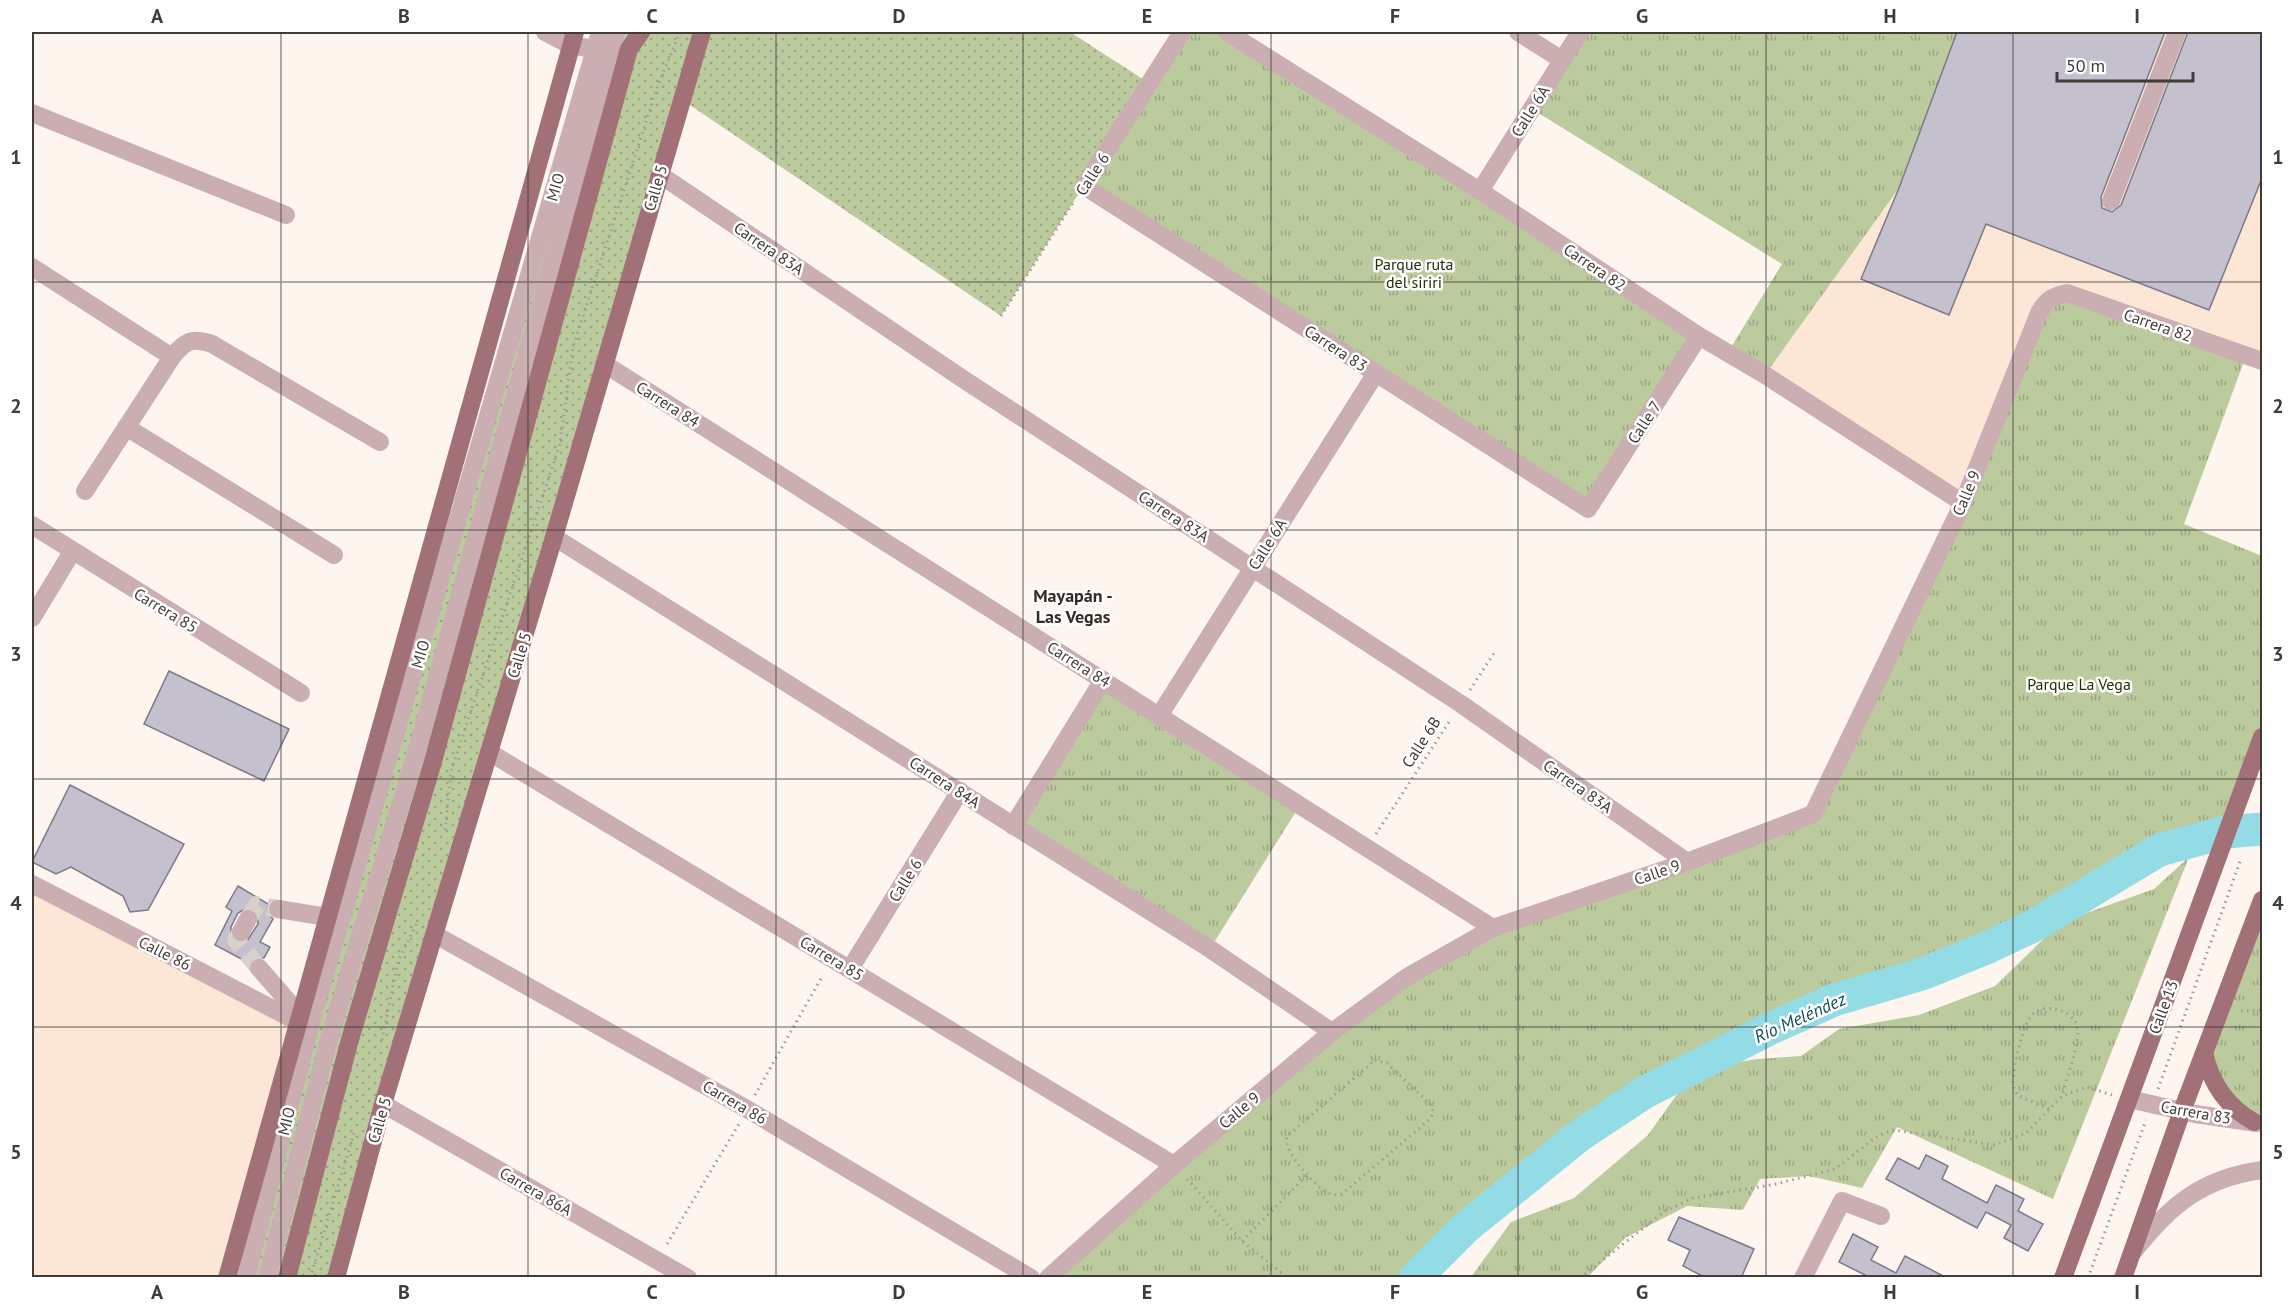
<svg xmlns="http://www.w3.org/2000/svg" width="2294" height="1309" viewBox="0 0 2294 1309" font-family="'PT Sans',sans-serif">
	<defs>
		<pattern id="grass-dots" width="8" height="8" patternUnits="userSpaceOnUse" patternTransform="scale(1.5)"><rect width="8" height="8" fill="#bccb9e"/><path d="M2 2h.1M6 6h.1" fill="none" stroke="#9aa682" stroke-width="1.8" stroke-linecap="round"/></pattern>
		<pattern id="park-tufts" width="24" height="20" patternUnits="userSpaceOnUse" patternTransform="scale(1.5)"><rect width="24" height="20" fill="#bccb9e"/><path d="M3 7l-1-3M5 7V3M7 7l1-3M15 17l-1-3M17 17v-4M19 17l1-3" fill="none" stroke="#9aa682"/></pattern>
	</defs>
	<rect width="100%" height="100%" fill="#fef5ef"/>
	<!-- built -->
	<g fill="#fce7d7">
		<polygon points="1957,32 2262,32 2262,361 2067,293 1963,503 1765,375 1899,188"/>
		<polygon points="32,884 298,1022 227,1277 32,1277"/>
	</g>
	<!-- grass -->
	<polygon fill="url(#grass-dots)" points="600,32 1070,32 1149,83 1001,316 681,99 336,1277 246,1278"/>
	<!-- park -->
	<g fill="url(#park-tufts)">
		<polygon points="1182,32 1227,32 1699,336 1588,509 1084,186"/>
		<polygon points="1580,32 1957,32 1899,188 1765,375 1727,354 1782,264 1532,109"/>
		<polygon points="2054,296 2246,356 2184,524 2262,556 2262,737 2226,832 2159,850 2031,927 1984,949 1922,974 1834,1000 1770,1028 1645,1092 1580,1135 1466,1227 1415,1277 1048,1278 1332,1032 1493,928 1813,814"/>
		<polygon points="1103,680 1300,805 1210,949 1013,826"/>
		<polygon points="2189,857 2053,1199 1897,1127 1862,1188 1809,1176 1760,1179 1743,1210 1687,1206 1625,1238 1588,1277 1471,1277 1511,1222 1574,1198 1648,1135 1695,1069 1757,1059 1801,1056 1839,1029 1919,1015 1995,986 2061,922 2154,889"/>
		<polygon points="2262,900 2262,1124 2254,1122 2205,1061"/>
	</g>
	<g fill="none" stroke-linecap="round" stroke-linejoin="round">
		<!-- river -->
		<polyline stroke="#93dce6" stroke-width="33" points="1415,1278 1466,1227 1580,1135 1645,1092 1771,1028 1834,1000 1922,974 1984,949 2031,927 2159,850 2226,832 2262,829"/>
	</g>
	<!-- building -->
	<g fill="#c4c0ce" stroke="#7d7987" stroke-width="1.5" fill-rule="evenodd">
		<polygon points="1957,32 2165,32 2101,197 2102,208 2112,212 2121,205 2188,32 2262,32 2262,178 2209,310 1986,224 1949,315 1861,279 1899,188"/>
		<polygon points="169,671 289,729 264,781 144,724"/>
		<polygon points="70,785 184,844 148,910 130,912 123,896 71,867 56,874 32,862"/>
		<path d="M 238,886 L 268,904 L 267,912 L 273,919 L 260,942 L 270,947 L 264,958 L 256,957 L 249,963 L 215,945 L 232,911 L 226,907 ZM 247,908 L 257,913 L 258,924 L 247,941 L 236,942 L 231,937 L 231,927 L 238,913 Z"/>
		<polygon points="1926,1155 1948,1166 1942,1179 1987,1203 1996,1185 2024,1199 2018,1211 2043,1224 2028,1251 2004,1238 2011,1225 1986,1212 1977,1228 1886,1179 1898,1158 1919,1169"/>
		<polygon points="1679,1217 1754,1249 1741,1278 1706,1278 1683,1266 1690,1250 1668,1240"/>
		<polygon points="1853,1234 1878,1247 1871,1260 1896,1273 1905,1256 1947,1278 1871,1278 1839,1262"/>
	</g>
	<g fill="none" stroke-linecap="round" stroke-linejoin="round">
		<!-- minor-tunnel -->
		<g stroke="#d8d0ca" stroke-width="18" stroke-dasharray="18 9" stroke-linecap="butt">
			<polyline points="248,919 257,905 278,909"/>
			<polyline points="241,932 236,940 259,968"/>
		</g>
		<!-- path -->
		<g stroke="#a19a95" stroke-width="3" stroke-dasharray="1.5 4.5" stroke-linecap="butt">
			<polyline points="1001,316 1075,200"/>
			<polyline points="1470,690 1496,650"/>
			<polyline points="445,830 451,771 560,444 573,347 657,88 680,32"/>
			<polyline points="1376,834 1451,719"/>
			<polyline points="2241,1011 2262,1010"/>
			<polyline points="382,1040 398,962 418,921"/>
			<path d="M 1375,1060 L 1387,1063 L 1432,1106 L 1433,1114 L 1429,1120 L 1342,1194 C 1337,1195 1333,1195 1328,1193 C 1315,1186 1282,1151 1287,1136 Z"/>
			<polyline points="2158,1089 2241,859"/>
			<polyline points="755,1095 823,975"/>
			<path d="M 2049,1109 L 2017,1095 C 2016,1091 2013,1087 2013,1082 C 2013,1069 2023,1020 2034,1013 C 2049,1002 2079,1012 2078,1033 C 2076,1054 2067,1076 2062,1096"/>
			<polyline points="1187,1179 1242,1241 1288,1278"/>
			<polyline points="1242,1241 1308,1174"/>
			<polyline points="667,1244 739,1124"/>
			<polyline points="310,1278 355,1130"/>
			<polyline points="1580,1278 1665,1211 1693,1198 1776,1184 1835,1169 1879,1135 1894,1130 1995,1145 2026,1133 2062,1096 2087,1087 2112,1095"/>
			<polyline points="2088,1278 2146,1120"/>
		</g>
		<!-- minor -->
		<g stroke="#caaeb2" stroke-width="18">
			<polyline points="545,32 570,45 606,51"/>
			<polyline points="1182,32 1084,186 1588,509 1699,336"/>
			<polyline points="1227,32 1480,191 1699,336 1765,375 1963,503"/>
			<polyline points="1518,32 1562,60"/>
			<polyline points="32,113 286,215"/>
			<polyline points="659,174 963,379 1461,704 1687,862"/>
			<polyline points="1480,191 1580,32"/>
			<polyline points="2111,201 2177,32"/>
			<polyline points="32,267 172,357"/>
			<polyline points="603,363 1493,928"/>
			<polyline points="126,427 334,555"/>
			<path d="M 85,491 L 172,357 C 185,341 192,337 212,344 L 380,442"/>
			<polyline points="32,525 301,693"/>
			<polyline points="554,537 1210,949 1332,1032"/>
			<polyline points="32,618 72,552"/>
			<polyline points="1159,716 1376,373"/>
			<polyline points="489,752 1174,1165"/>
			<polyline points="1013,826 1103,680"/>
			<polyline points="32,884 298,1022"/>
			<polyline points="278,909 327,917"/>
			<polyline points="241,932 248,919"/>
			<polyline points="434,934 747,1109 1031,1278"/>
			<polyline points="259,968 300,1015"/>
			<polyline points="850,969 960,791"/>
			<polyline points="2129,1099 2195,1114 2257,1123"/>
			<polyline points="383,1104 688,1278"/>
			<path d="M 2134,1251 C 2170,1205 2203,1178 2262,1170"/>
			<polyline points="246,1278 310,1026 600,32"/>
			<polyline points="267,1278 330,1035 415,757 616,32"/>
			<path d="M 1048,1278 L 1174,1165 L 1332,1032 L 1407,977 L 1493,928 L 1687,862 L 1813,814 L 1963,503 L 2039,313 C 2046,300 2053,296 2067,293 L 2262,361"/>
			<polyline points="1803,1278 1842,1201 1881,1216"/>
		</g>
		<!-- major -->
		<g stroke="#a27178" stroke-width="18">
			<path d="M 2204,1053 C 2211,1083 2227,1107 2254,1122"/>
			<polyline points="227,1278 575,32"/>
			<polyline points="287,1278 349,1043 432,765 629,49 641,32"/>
			<polyline points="336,1278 383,1104 554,537 702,32"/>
			<polyline points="2063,1278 2262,737"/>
			<polyline points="2123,1278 2182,1111 2262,900"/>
		</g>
	</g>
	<!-- grid -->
	<path fill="none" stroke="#403b37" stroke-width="1.5" stroke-opacity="0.55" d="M 281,32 L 281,1278M 528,32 L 528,1278M 776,32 L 776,1278M 1023,32 L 1023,1278M 1271,32 L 1271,1278M 1518,32 L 1518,1278M 1766,32 L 1766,1278M 2013,32 L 2013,1278M 32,282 L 2262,282M 32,530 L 2262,530M 32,779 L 2262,779M 32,1027 L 2262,1027"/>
	<g text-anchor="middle" stroke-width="5" stroke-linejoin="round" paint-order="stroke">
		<!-- street labels -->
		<g font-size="16" fill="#403b37" stroke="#fff">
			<text transform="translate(1530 111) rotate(-58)" y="6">Calle 6A</text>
			<text transform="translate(1092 174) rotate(-57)" y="6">Calle 6</text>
			<text transform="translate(555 187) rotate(-74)" y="6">MIO</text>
			<text transform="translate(655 188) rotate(-74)" y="6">Calle 5</text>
			<text transform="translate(769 248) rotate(34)" y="6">Carrera 83A</text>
			<text transform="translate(1595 267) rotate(34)" y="6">Carrera 82</text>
			<text transform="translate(2158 325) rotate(19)" y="6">Carrera 82</text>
			<text transform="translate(1336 348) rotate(33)" y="6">Carrera 83</text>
			<text transform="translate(668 404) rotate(32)" y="6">Carrera 84</text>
			<text transform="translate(1644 422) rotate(-57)" y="6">Calle 7</text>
			<text transform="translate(1966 493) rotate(-67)" y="6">Calle 9</text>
			<text transform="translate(1174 516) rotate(33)" y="6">Carrera 83A</text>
			<text transform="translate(1267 544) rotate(-58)" y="6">Calle 6A</text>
			<text transform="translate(166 610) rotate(31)" y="6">Carrera 85</text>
			<text transform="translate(420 654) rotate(-74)" y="6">MIO</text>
			<text transform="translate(519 655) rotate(-73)" y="6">Calle 5</text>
			<text transform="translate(1079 664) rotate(32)" y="6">Carrera 84</text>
			<text transform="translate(1421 742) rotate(-57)" y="6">Calle 6B</text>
			<text transform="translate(945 782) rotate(33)" y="6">Carrera 84A</text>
			<text transform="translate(1578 786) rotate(35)" y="6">Carrera 83A</text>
			<text transform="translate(1657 872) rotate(-19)" y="6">Calle 9</text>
			<text transform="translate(905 880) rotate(-58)" y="6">Calle 6</text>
			<text transform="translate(165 953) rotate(27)" y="6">Calle 86</text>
			<text transform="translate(832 958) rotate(31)" y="6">Carrera 85</text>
			<text transform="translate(2163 1007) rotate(-70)" y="6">Calle 13</text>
			<text transform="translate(735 1102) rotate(30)" y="6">Carrera 86</text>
			<text transform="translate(1239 1110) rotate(-40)" y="6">Calle 9</text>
			<text transform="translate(2196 1112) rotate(10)" y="6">Carrera 83</text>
			<text transform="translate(379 1120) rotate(-74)" y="6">Calle 5</text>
			<text transform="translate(286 1121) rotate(-76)" y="6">MIO</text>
			<text transform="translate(536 1191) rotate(30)" y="6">Carrera 86A</text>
		</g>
		<!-- park labels -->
		<g font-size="16" fill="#232e05" stroke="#fff">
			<text x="1414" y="270">Parque ruta<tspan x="1414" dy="18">del siriri</tspan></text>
			<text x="2079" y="690">Parque La Vega</text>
		</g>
		<!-- neighbourhood labels -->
		<g font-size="18" font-weight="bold" fill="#362c24" stroke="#fff">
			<text x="1073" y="602">Mayapán -<tspan x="1073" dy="21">Las Vegas</tspan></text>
		</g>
		<!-- water labels -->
		<g font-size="18" font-style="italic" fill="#0f5058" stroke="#fff">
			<text transform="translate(1800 1018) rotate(-24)" y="6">Río Meléndez</text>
		</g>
	</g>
	<!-- border -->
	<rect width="2294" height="1309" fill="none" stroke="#ffffff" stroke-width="66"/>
	<!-- scale -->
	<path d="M2057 72v9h136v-9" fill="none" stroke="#403b37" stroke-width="3"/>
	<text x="2066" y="72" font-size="18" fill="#403b37" stroke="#ffffff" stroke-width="4.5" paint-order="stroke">50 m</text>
	<rect x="33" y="33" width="2228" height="1243" fill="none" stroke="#403b37" stroke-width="2"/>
	<g font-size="20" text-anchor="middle" font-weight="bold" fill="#403b37">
		<text x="157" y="23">A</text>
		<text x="404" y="23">B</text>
		<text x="652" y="23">C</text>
		<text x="899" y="23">D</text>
		<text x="1147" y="23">E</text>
		<text x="1395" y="23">F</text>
		<text x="1642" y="23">G</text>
		<text x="1890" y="23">H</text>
		<text x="2137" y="23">I</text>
		<text x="16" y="164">1</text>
		<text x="2278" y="164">1</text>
		<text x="16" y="413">2</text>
		<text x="2278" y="413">2</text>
		<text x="16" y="661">3</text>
		<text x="2278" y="661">3</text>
		<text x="16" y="910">4</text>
		<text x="2278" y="910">4</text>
		<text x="16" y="1159">5</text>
		<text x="2278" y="1159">5</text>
		<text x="157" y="1299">A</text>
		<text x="404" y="1299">B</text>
		<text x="652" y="1299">C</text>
		<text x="899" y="1299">D</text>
		<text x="1147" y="1299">E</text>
		<text x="1395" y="1299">F</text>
		<text x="1642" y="1299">G</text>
		<text x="1890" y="1299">H</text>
		<text x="2137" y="1299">I</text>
	</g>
</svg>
